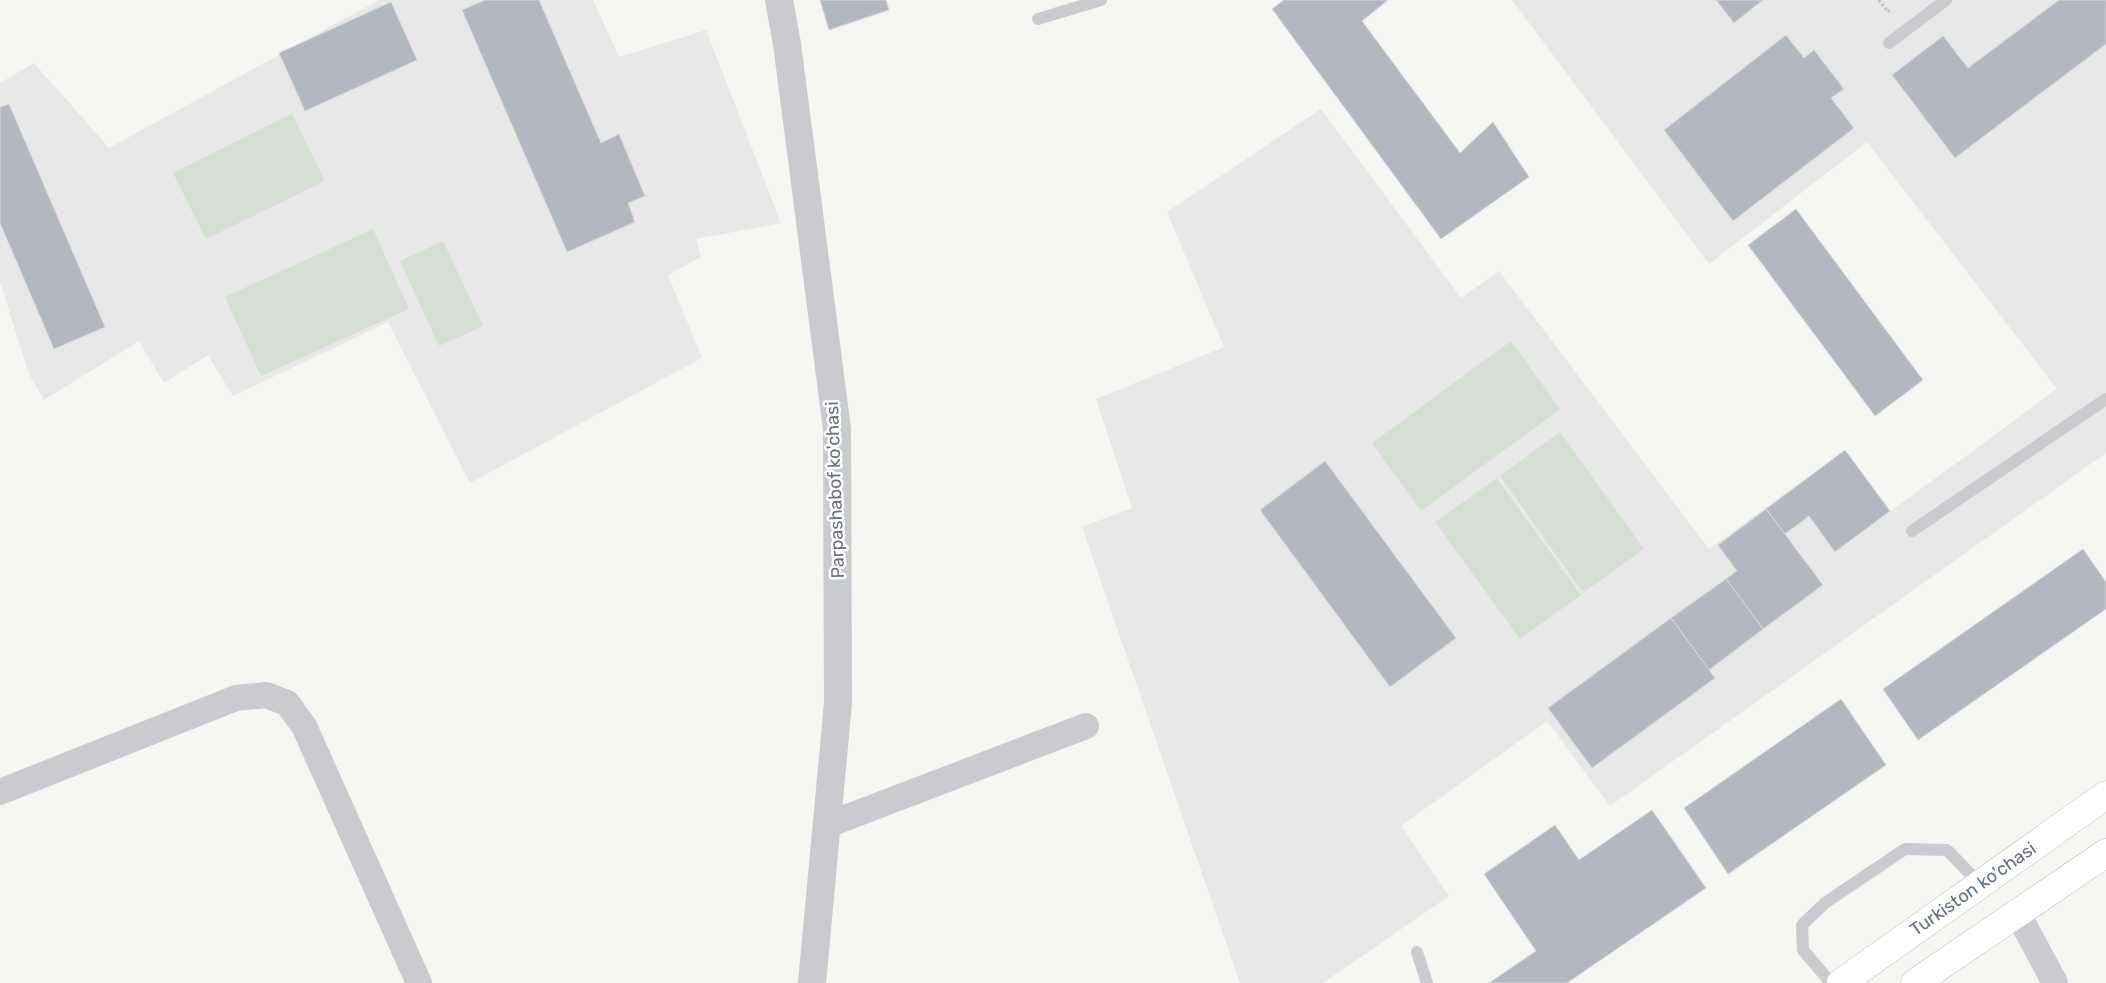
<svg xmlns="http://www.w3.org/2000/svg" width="2106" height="983" viewBox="0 0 2106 983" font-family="Rubik,sans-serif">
	<rect width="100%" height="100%" fill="#f6f7f3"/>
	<!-- built -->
	<g fill="#e7e8e7">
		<polygon points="379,0 593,0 619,57 706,30 781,223 696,239 701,257 668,275 702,358 470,483 388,322 233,396 208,355 164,383 139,341 44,400 29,374 0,282 0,83 34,63 109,148"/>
		<polygon points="1512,0 2106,0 2106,453 1610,806 1547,721 1401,826 1449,896 1323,983 1240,983 1082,527 1132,508 1096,399 1224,347 1167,212 1321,109 1461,298 1499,271 1709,549 1845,450 1891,511 2057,389 1867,142 1709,264"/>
	</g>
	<!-- green -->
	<g fill="#d6dfd4">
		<polygon points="292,114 325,181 206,239 173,173"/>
		<polygon points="373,229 409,309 261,376 225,297"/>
		<polygon points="443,241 483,326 439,346 400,261"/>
		<polygon points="1511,341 1560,409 1421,511 1372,443"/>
		<polygon points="1560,432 1644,549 1583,593 1500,476"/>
		<polygon points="1497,478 1581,595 1520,639 1435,522"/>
	</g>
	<!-- building -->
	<g fill="#b3b8c0" stroke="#d8d8d6">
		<polygon points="485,0 539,0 601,143 619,134 645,196 628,203 635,222 567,252 462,10"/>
		<polygon points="820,0 886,0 889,10 829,30"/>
		<polygon points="1284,0 1388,0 1362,21 1460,153 1493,122 1529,177 1441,239 1272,9"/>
		<polygon points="1716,0 1763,0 1734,23"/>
		<polygon points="2059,0 2106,0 2106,44 1955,158 1892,75 1943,36 1968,68"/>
		<polygon points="391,2 417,60 305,111 279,53"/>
		<polygon points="1786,35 1804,58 1814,50 1844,89 1831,98 1854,128 1733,221 1664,130"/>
		<polygon points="9,104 105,327 54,349 0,223 0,107"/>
		<polygon points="1796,209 1923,380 1875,416 1748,245"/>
		<polygon points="1845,450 1890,511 1835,552 1809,516 1785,534 1766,509"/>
		<polygon points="1325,461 1456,638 1390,687 1260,510"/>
		<polygon points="1766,509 1823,585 1763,629 1726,579 1737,571 1718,545"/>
		<polygon points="2083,549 2106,582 2106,609 1918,740 1883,689"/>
		<polygon points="1726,579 1763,629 1709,670 1671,618"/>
		<polygon points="1671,618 1715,678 1592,768 1548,708"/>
		<polygon points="1841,699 1886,765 1728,874 1684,808"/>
		<polygon points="1652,810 1706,888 1567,983 1489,983 1536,951 1484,874 1555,825 1579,860"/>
	</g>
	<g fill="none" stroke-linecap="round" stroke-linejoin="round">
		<defs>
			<g id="primary">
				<polyline points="1841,983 2106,795"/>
				<polyline points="1915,983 2106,853"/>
			</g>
		</defs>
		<!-- primary casing -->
		<use href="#primary" stroke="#b9bcc1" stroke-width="29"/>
		<!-- path -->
		<polyline stroke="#bfc1c4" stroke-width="3" stroke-dasharray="2.5 2.5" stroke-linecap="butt" points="1879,0 1888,12 1891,9"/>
		<!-- service -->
		<g stroke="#c9cbcf" stroke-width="12">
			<polyline points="1038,19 1101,0"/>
			<polyline points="1889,43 1946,0"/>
			<polyline points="1912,531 2106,399"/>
			<polyline points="1417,952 1427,983"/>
			<polyline points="1831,983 1803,950 1802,925 1825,903 1905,849 1947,850 1980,884"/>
		</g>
		<!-- minor -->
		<g stroke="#c9cbcf" stroke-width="26">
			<polyline points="0,792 236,698 266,695 287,703 304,726 419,983"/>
			<polyline points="827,825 1086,726"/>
			<polyline points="2017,912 2055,983"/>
		</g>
		<!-- tertiary -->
		<polyline stroke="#c9cbcf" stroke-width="28" points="779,0 787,44 837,429 838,703 812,983"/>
		<!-- primary -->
		<use href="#primary" stroke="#fff" stroke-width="28"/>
	</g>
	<g text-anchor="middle" stroke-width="5" stroke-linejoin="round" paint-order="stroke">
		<!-- street labels -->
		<g font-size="18" fill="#637087" stroke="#fff">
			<text transform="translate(835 490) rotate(-92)" y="6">Parpashabof ko'chasi</text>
			<text transform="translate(1973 889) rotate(-35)" y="6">Turkiston ko'chasi</text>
		</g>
	</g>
</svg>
